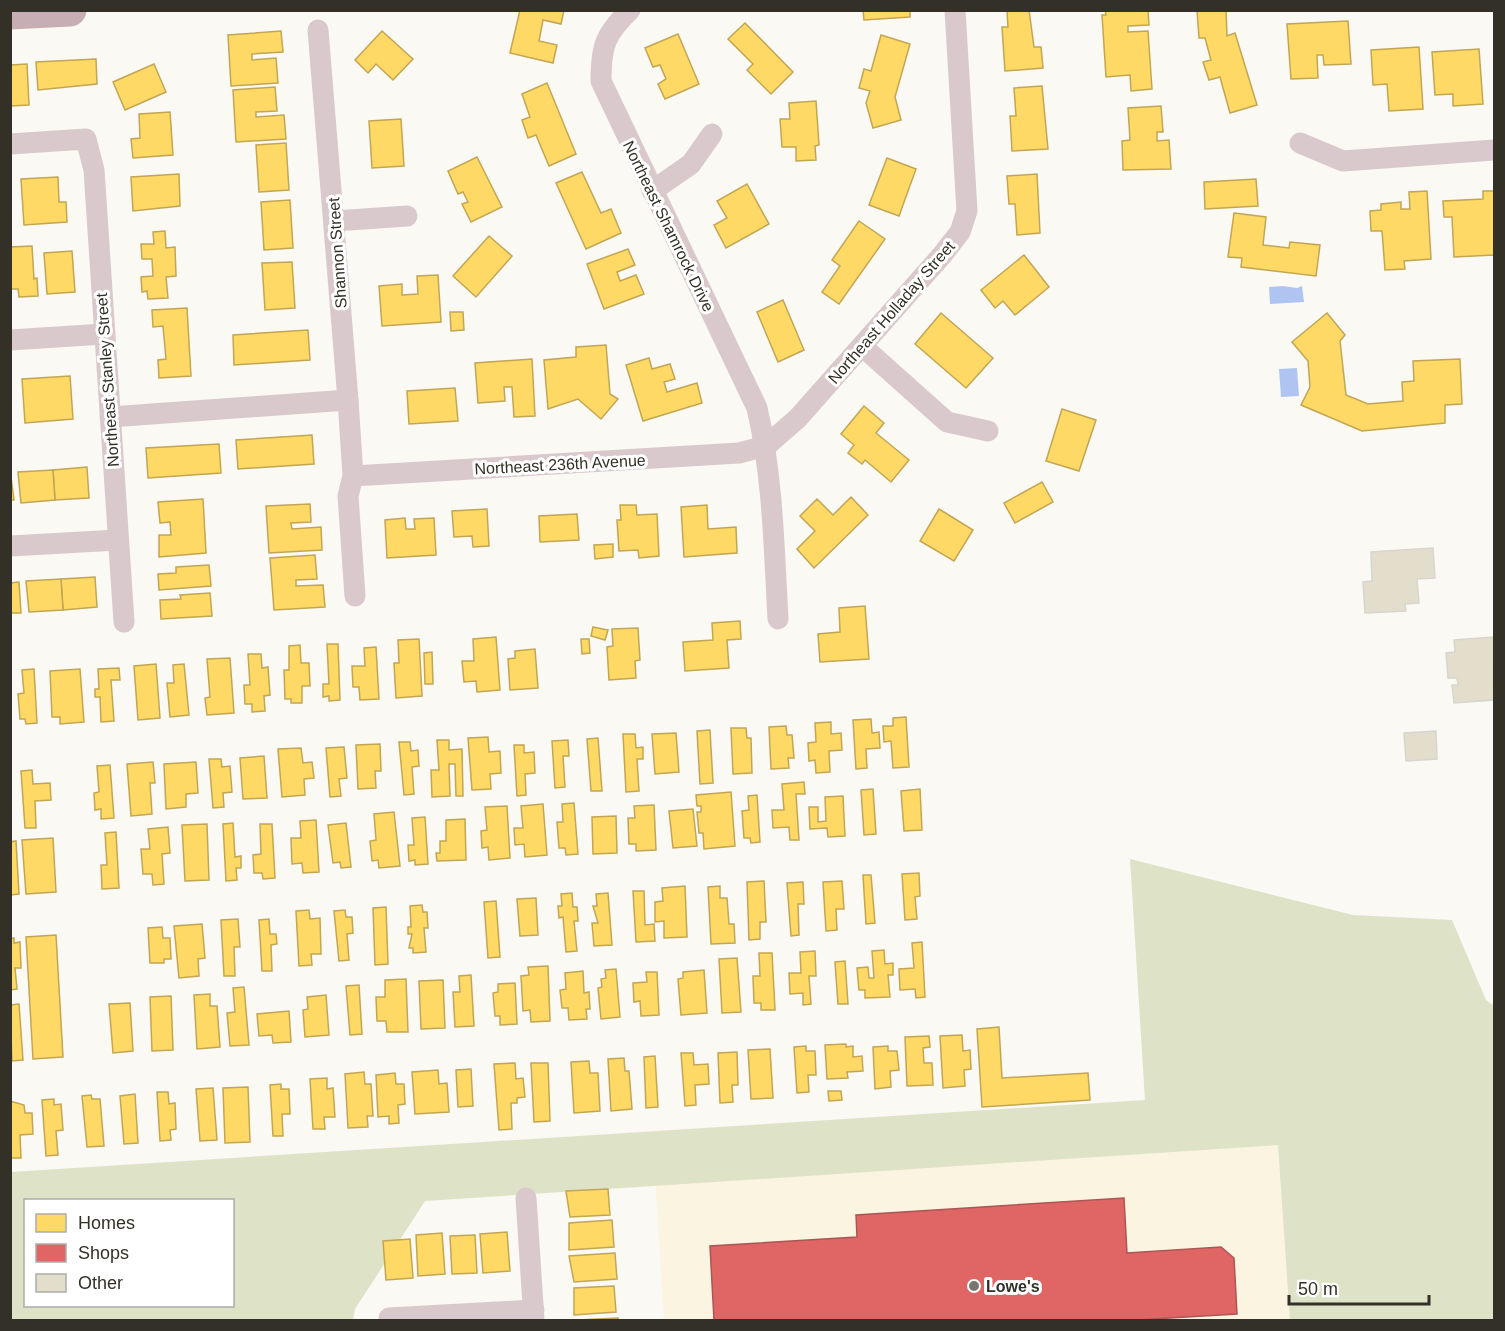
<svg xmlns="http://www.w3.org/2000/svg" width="1505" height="1331" viewBox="0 0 1505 1331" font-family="Helvetica,sans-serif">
	<rect width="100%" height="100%" fill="#faf9f4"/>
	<!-- built -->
	<polygon fill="#fbf4e1" points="1494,1081 1494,1320 664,1320 652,1131"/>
	<!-- green -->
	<path fill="#dee2c6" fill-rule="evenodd" d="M 1130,859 L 1353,915 L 1452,920 L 1486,1000 L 1494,1006 L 1494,1320 L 1290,1320 L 1278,1145 L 425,1201 L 355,1309 L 353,1320 L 11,1320 L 11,1172 L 1145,1100 ZM 26,1200 L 232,1200 L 232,1306 L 26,1306 Z"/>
	<!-- water -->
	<g fill="#afc4f0">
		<polygon points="1283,286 1297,288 1302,286 1304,302 1270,304 1269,287"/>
		<polygon points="1297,368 1299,396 1281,397 1279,369"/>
	</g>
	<!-- homes -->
	<g fill="#ffd966" stroke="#c2a653" stroke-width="1.5">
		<polygon points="520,10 564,10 561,24 543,20 539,41 557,45 553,63 510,53"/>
		<polygon points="863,10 910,10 910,17 864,20"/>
		<polygon points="1029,10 1034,47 1041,47 1043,68 1005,71 1002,27 1008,27 1007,11"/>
		<polygon points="1105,10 1148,10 1149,25 1128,26 1128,32 1148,31 1152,89 1131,91 1130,75 1106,77 1102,15 1106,15"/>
		<polygon points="1197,10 1226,10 1227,36 1235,33 1257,105 1230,113 1220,77 1209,80 1203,62 1211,60 1205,38 1199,38"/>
		<polygon points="1348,21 1351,64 1324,65 1323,55 1317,55 1318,78 1291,79 1287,24"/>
		<polygon points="745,23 793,72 771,94 747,70 753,64 728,39"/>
		<polygon points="281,31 283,52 252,54 252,60 276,58 278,83 231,86 228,35"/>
		<polygon points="382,31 413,59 393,80 376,64 368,73 355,60"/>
		<polygon points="678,34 699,84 665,99 658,84 666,79 660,65 653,67 645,48"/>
		<polygon points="881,35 910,44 895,97 901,120 873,128 866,103 870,91 859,88 864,69 871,71"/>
		<polygon points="1419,47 1423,109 1389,111 1387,84 1373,85 1371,50"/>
		<polygon points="1479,49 1483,104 1453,106 1453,94 1435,95 1432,52"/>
		<polygon points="96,59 97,84 38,90 36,62"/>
		<polygon points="27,64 29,105 10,106 10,65"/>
		<polygon points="154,64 166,92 125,110 113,82"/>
		<polygon points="547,83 576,154 549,166 536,135 528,138 522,120 530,117 522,94"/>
		<polygon points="1042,86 1048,149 1012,151 1010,116 1016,116 1014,88"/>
		<polygon points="275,87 277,111 256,112 256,117 284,115 286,139 236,142 233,90"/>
		<polygon points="816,101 819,145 815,146 816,160 796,161 796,147 782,147 780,119 790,119 789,103"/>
		<polygon points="1161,106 1163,132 1157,132 1157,141 1169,140 1171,169 1123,170 1122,141 1130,140 1128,108"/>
		<polygon points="170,112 173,155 133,158 131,139 140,138 139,114"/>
		<polygon points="401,119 404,166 372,168 369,121"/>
		<polygon points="286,143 289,190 259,192 256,145"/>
		<polygon points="477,157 502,207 471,222 462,204 468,202 463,192 458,194 448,171"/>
		<polygon points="887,158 916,169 899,216 869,205"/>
		<polygon points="582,172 601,213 611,209 621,233 586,249 556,183"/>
		<polygon points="179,174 180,206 133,211 131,177"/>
		<polygon points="1037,174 1040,233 1017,235 1015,204 1009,204 1007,176"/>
		<polygon points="58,177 59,202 66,202 67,222 24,225 21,179"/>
		<polygon points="1256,179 1258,206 1205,209 1204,182"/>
		<polygon points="747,184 769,224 726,248 714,225 727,218 717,201"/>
		<polygon points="1427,191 1431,259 1404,261 1405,269 1385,270 1382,231 1371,231 1370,211 1381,210 1381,204 1401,202 1401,209 1410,209 1409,192"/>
		<polygon points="1483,191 1494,191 1494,255 1454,257 1452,217 1444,217 1443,201 1483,199"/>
		<polygon points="290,200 293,248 264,250 261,202"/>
		<polygon points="1234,213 1266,217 1263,245 1289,248 1290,242 1320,245 1316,276 1241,267 1242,258 1228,257"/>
		<polygon points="859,221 885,239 839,304 822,292 840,266 832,260"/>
		<polygon points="165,231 166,248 175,247 176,276 166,277 168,298 148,299 147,291 142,292 141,277 153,276 152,259 142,259 141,244 154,244 153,232"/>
		<polygon points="489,236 512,256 476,297 453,276"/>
		<polygon points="32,246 34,279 37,278 38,296 19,297 18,289 10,289 10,247"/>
		<polygon points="628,249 635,265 617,272 620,281 636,275 644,294 604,309 587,264"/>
		<polygon points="72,251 75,292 47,294 44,253"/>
		<polygon points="1024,255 1049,287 1015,315 1003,301 995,308 981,290"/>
		<polygon points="292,262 295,308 265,310 262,263"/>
		<polygon points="438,275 441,322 382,326 379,286 402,284 402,295 418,294 417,276"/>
		<polygon points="783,300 804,350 778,362 757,312"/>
		<polygon points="187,308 191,376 159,378 158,360 166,359 163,326 153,327 152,310"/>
		<polygon points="450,312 463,312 464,330 451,331"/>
		<polygon points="941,313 993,358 966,388 915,344"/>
		<polygon points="1327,313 1345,335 1340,341 1346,395 1368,404 1403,401 1402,382 1414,381 1413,361 1460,359 1462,404 1445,405 1445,423 1362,431 1301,405 1310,387 1308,361 1292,342"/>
		<polygon points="308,330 310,360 234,365 233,335"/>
		<polygon points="606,345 610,394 618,399 601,419 578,399 548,409 544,360 576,357 576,347"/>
		<polygon points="649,358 652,369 670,364 675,379 664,382 667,392 697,383 702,403 643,421 626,365"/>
		<polygon points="532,359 535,416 514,417 512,387 504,387 505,401 478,403 475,363"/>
		<polygon points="70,376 73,419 25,423 22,379"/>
		<polygon points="455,388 458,421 409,424 407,391"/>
		<polygon points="864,406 884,423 876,433 909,460 891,482 865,460 862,464 848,453 854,445 841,434"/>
		<polygon points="1062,409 1096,420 1079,471 1046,461"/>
		<polygon points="312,435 314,464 238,469 236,440"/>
		<polygon points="219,444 221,473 148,478 146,448"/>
		<polygon points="87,467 89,498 55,500 53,470"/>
		<polygon points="10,469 14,500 10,500"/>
		<polygon points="53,470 55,500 21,503 18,472"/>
		<polygon points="1042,482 1053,502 1015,523 1004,503"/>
		<polygon points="851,497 868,515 814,568 797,549 815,531 800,516 817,499 833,515"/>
		<polygon points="203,499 206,553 159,557 159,535 171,535 170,522 160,523 158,502"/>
		<polygon points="310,504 311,522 291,523 292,529 321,527 322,550 269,553 266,506"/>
		<polygon points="620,505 636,505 637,515 657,514 659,556 639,558 638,550 619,551 617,520 621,520"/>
		<polygon points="707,505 708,529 736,527 737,553 684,557 681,507"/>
		<polygon points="487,509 489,546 473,547 472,536 454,537 452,511"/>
		<polygon points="939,509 973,530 954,561 920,541"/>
		<polygon points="577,514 579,540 540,542 539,516"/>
		<polygon points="405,518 406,529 415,529 414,519 434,518 436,555 387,558 385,520"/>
		<polygon points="613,544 613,557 595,559 594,545"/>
		<polygon points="315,555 317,579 296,580 296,586 323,585 325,607 274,610 270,558"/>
		<polygon points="209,565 211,586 159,590 158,574 176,573 176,567"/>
		<polygon points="95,577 97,607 63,610 61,579"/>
		<polygon points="61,579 63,610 29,612 26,581"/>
		<polygon points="19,582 21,613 10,613 10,583"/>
		<polygon points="210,593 212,616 161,619 160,600 181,599 180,595"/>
		<polygon points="865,606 869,659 820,662 818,634 840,632 839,608"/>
		<polygon points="740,621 741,639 727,640 729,668 685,671 683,642 713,640 712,623"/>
		<polygon points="593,627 608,630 605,640 591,636"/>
		<polygon points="638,628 640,660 635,661 636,678 609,680 607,647 613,646 612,629"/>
		<polygon points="496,637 500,690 477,692 476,681 464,682 462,661 474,661 473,639"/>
		<polygon points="419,639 422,696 396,698 394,663 399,663 398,640"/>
		<polygon points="581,639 589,639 590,653 582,654"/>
		<polygon points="327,644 338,644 340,700 329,701 329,696 323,697 323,684 329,684"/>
		<polygon points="300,645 301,663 309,663 310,686 302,686 302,703 291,703 291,699 285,699 284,670 289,670 289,646"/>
		<polygon points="376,647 379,699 360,700 359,687 353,687 352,666 365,666 364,648"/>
		<polygon points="535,649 538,688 510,690 508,659 515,658 515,651"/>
		<polygon points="432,652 433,684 425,684 424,653"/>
		<polygon points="248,654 261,654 262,668 268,667 270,695 264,696 265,711 252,712 252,704 245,704 244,685 250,685"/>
		<polygon points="230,658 234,713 207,715 205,698 210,697 207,659"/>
		<polygon points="156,664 160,718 138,720 134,666"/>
		<polygon points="184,664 189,715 170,717 167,683 174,683 173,665"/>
		<polygon points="119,668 120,680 111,680 114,721 101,722 100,697 95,697 95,689 99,689 98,669"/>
		<polygon points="34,669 37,723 26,724 25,719 20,719 18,694 24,693 22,670"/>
		<polygon points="80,669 84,722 60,724 60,717 52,717 50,671"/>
		<polygon points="906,717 909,767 893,768 891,741 884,742 883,726 893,726 893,718"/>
		<polygon points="871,719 872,733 879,732 880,748 866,749 867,768 856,769 853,720"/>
		<polygon points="831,722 831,734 841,733 842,750 829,751 830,772 816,773 815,760 809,761 808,743 816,742 815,723"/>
		<polygon points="786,726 787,735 792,735 794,758 788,758 789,768 771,769 769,727"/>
		<polygon points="731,728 746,728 747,738 751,738 752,773 733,774"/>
		<polygon points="710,730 713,783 700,784 697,731"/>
		<polygon points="676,733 679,772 655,774 652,734"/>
		<polygon points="623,734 635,734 636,748 643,747 643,759 637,759 639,791 626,792"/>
		<polygon points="488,737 489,752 500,751 501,773 490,774 491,789 472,790 468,738"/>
		<polygon points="598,738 602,791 591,791 587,739"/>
		<polygon points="437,740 449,740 449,750 462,749 463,796 456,796 455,764 449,764 450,796 432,797 431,770 439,770"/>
		<polygon points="568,740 569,756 563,756 565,787 555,788 552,741"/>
		<polygon points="399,742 410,742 411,751 418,750 419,766 412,767 414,794 404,795"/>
		<polygon points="380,744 381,771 375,771 376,788 358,789 356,745"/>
		<polygon points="514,745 524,745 524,753 534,752 535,773 525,774 526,795 517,796"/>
		<polygon points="344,747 347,778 339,779 341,796 330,797 326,748"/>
		<polygon points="301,748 303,763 312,762 314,778 304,779 305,795 282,797 278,749"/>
		<polygon points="264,756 267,798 243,799 240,758"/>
		<polygon points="209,759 221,759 222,767 230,766 232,792 223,793 224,807 213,808"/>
		<polygon points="153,762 155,783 150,783 152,814 131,816 127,764"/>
		<polygon points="196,762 198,793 186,794 186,807 166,809 164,764"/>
		<polygon points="110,765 114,818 101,819 101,809 95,810 94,793 99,792 97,766"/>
		<polygon points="32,770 33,784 50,783 51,800 35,801 36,828 25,828 21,771"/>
		<polygon points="804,782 805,794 796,794 799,840 790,840 789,827 773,828 772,810 784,810 782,784"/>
		<polygon points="873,789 876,834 864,835 861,790"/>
		<polygon points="920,789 922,830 904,831 901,791"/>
		<polygon points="731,792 735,846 704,849 703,833 699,833 697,812 701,812 701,806 697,806 696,795"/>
		<polygon points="757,795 760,842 751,843 750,838 744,838 742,811 749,810 748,796"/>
		<polygon points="843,796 845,836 828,837 827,828 810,829 809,807 818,807 818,822 826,821 825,797"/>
		<polygon points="574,803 578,854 566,855 565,848 559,848 557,822 563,822 562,804"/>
		<polygon points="543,804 547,855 525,857 524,844 515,845 514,828 523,828 521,806"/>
		<polygon points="654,805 656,850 636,851 636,844 629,844 628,818 635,818 634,806"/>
		<polygon points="507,806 510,858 489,860 488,847 482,848 481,831 487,830 485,807"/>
		<polygon points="693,809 697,846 673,848 669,811"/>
		<polygon points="394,812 400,866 379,868 378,860 372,861 370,841 376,840 374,814"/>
		<polygon points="616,816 617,853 593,854 592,817"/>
		<polygon points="425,817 428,864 415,865 415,860 409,861 408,845 414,845 412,818"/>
		<polygon points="465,819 466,860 437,861 436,853 440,853 440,841 446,841 446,820"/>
		<polygon points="316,820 319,872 303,873 302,863 292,864 291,838 301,838 300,821"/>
		<polygon points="233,823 235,857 241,856 241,868 236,868 237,880 226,881 223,824"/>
		<polygon points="346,823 351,867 341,868 340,862 333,863 328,825"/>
		<polygon points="207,824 209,880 185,881 182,825"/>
		<polygon points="260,824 272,824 275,878 263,879 262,873 254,873 253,855 261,854"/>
		<polygon points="168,827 170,853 162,854 164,884 153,885 152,874 143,874 141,849 150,849 148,829"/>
		<polygon points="116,832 119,888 102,889 101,865 107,865 105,833"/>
		<polygon points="53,838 56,892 26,894 22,840"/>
		<polygon points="16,841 19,894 10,895 10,842"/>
		<polygon points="919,873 920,896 915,897 917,919 905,920 902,874"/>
		<polygon points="863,875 871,875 875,923 866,924"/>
		<polygon points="764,881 766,922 760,922 760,939 749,940 747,882"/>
		<polygon points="842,881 844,909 836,909 837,930 826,931 823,882"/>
		<polygon points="803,882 804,904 798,904 799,935 791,936 787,883"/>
		<polygon points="685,886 687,937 664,938 664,921 655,922 655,902 663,901 662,888"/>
		<polygon points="720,886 720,898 727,898 729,924 734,924 735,943 711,944 708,887"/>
		<polygon points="633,891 644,891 645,925 654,924 655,941 636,942"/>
		<polygon points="572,893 573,907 577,907 578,921 574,921 577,951 566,952 563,917 559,918 558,906 562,906 561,894"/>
		<polygon points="608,893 612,945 594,946 592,923 598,923 593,906 597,906 596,894"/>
		<polygon points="536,898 538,935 520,936 517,899"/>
		<polygon points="496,901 500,957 488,958 484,902"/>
		<polygon points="422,905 423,912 427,912 428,928 424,928 426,952 413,953 413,948 409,948 412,934 408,934 408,927 411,927 410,906"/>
		<polygon points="386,907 388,964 375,965 373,908"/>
		<polygon points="309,910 310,919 320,918 321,954 311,954 312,965 299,966 296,911"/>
		<polygon points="345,910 346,917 352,917 353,933 347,934 349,960 339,961 334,911"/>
		<polygon points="238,919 240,947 234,947 235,976 224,976 221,920"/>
		<polygon points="269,919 270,934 276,934 277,944 271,945 272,971 262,971 259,920"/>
		<polygon points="202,924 205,958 198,959 199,976 179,978 174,926"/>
		<polygon points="162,927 163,938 170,938 171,959 164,959 164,963 150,963 148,928"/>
		<polygon points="56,935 63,1057 33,1059 26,937"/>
		<polygon points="14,938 14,943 20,942 21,968 15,968 17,989 10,990 10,939"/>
		<polygon points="922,942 925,997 916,998 915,989 900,990 899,969 914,968 912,943"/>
		<polygon points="884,950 885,964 893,963 893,975 888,975 890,997 865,998 865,990 859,990 857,968 868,967 869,978 874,978 872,951"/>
		<polygon points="815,951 816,976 809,976 811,1004 803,1005 803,993 790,994 789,973 801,973 800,952"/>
		<polygon points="759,953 772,953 775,1010 761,1010 761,1003 754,1003 753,976 760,976"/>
		<polygon points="737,958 741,1012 722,1013 719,959"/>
		<polygon points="845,961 848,1004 838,1004 835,962"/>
		<polygon points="548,966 550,1021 531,1022 530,1010 523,1011 521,976 529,975 528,967"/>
		<polygon points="616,969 620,1017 601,1019 598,988 602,987 601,979 606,978 605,970"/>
		<polygon points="704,970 707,1013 681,1015 678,979 683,978 683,972"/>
		<polygon points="583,971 584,993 589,992 590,1009 586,1009 587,1019 569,1020 568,1008 562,1008 560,990 566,989 565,973"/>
		<polygon points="646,972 657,972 659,1015 641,1016 640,1001 634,1002 633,983 647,982"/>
		<polygon points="471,975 474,1026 455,1027 453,992 460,992 459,976"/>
		<polygon points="406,979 408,1032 387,1032 386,1021 377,1021 376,997 385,997 385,980"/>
		<polygon points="443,980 445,1028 421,1029 419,981"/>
		<polygon points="515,983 517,1024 500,1025 500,1016 495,1016 493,993 498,992 498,984"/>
		<polygon points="359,985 362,1034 350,1035 346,986"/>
		<polygon points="244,987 249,1045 230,1046 227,1013 235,1012 233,988"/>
		<polygon points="210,994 210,1006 217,1006 220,1047 197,1049 194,995"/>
		<polygon points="326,995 329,1035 305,1037 303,1010 308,1009 307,997"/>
		<polygon points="171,996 173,1050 152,1051 150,997"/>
		<polygon points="130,1003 133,1051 113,1053 109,1004"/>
		<polygon points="19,1004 23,1060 12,1061 10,1005"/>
		<polygon points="289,1011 291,1042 273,1043 272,1035 259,1036 257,1014"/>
		<polygon points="999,1027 1002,1078 1088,1073 1090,1100 982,1107 977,1029"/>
		<polygon points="962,1035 963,1051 970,1050 971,1069 964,1070 965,1086 943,1088 940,1036"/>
		<polygon points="929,1036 930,1047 923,1048 924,1063 932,1063 933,1085 907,1086 905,1037"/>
		<polygon points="846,1044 846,1047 853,1046 853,1057 862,1056 863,1071 847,1072 848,1078 827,1079 825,1045"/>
		<polygon points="806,1046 806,1051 815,1051 816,1075 808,1075 809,1092 797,1093 794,1047"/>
		<polygon points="888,1046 888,1051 897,1051 899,1070 890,1071 891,1087 875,1089 873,1047"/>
		<polygon points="770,1049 773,1098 751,1099 748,1050"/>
		<polygon points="737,1052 738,1085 732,1085 733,1102 720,1103 718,1053"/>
		<polygon points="681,1053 693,1053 694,1065 708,1064 709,1084 695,1085 696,1105 685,1106"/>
		<polygon points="655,1056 658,1107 646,1108 644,1057"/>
		<polygon points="624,1058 625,1071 629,1071 632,1109 611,1111 608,1059"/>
		<polygon points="589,1061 590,1073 598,1073 600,1111 574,1113 571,1062"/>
		<polygon points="515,1063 516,1079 523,1078 525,1097 517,1098 517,1103 511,1103 512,1129 499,1130 494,1064"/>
		<polygon points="531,1063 548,1063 550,1121 534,1122"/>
		<polygon points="471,1069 473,1106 458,1107 456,1070"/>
		<polygon points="438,1070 439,1084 447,1083 449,1112 415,1114 412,1072"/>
		<polygon points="364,1072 365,1084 371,1084 373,1116 367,1116 368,1127 348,1128 345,1074"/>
		<polygon points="395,1073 396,1084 404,1084 405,1104 398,1105 399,1123 389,1124 389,1116 378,1117 376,1075"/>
		<polygon points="327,1078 327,1089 333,1088 335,1117 324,1117 325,1129 313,1129 310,1079"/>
		<polygon points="281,1084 281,1089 289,1089 290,1114 282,1114 283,1136 273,1136 270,1085"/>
		<polygon points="248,1087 250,1142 225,1143 223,1088"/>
		<polygon points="213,1088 217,1140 200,1141 196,1089"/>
		<polygon points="828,1091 841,1091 842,1100 829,1101"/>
		<polygon points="157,1092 168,1092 169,1104 175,1103 176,1129 170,1130 171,1140 160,1141"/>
		<polygon points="135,1094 138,1143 124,1144 120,1096"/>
		<polygon points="91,1095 92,1099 100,1099 104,1146 87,1147 82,1096"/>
		<polygon points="54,1099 54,1105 61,1104 63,1130 56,1131 58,1155 46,1156 42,1100"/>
		<polygon points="10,1101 24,1105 25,1113 32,1113 33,1134 20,1135 21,1158 10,1158"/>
		<polygon points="608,1189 610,1215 570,1217 566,1191"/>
		<polygon points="612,1220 614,1247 569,1250 569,1223"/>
		<polygon points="507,1232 510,1271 483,1273 480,1234"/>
		<polygon points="442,1233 445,1274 418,1276 416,1235"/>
		<polygon points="475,1235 477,1273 452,1274 450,1236"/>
		<polygon points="410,1239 413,1278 386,1280 383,1241"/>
		<polygon points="615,1253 617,1279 574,1282 569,1256"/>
		<polygon points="614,1286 616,1312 574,1315 574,1288"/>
		<polygon points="618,1318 619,1320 577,1320"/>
	</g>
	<!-- shops -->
	<polygon fill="#e06666" stroke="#ac5653" stroke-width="1.5" points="1124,1198 1127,1253 1221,1247 1234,1258 1237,1314 1136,1320 714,1320 710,1246 857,1237 856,1215"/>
	<!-- building -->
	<g fill="#e3ddcc" stroke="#d7d5cf" stroke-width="1.5">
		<polygon points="1433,548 1435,578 1417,579 1419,603 1405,604 1406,611 1365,613 1363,582 1372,581 1371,552"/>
		<polygon points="1493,637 1494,700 1454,703 1452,685 1458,685 1457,678 1448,678 1446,653 1455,652 1454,640"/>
		<polygon points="1436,731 1437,759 1406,761 1404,733"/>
	</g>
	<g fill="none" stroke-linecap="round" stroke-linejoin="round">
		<!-- street -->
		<g stroke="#dac9cc" stroke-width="21">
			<path d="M 630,10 C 605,34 601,46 601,81 L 757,408 C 773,477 774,548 778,619"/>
			<polyline points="318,30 348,400 353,476 348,496 355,596"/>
			<polyline points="1300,143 1343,161 1494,150"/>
			<polyline points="10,144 86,139 94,170 124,622"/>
			<polyline points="652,191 691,164 712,134"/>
			<polyline points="335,221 407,216"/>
			<polyline points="10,340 104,334"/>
			<polyline points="863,347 947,422 988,431"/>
			<polyline points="110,417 348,400"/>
			<polyline points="353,476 739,453 766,446 798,418 943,254 960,232 967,211 955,10"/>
			<polyline points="10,546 118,540"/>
			<polyline points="526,1198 534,1320"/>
			<polyline points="389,1318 534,1310"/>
		</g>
		<!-- highway -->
		<polyline stroke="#c7aeb5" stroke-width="33" points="10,13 70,10"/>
	</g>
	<!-- markers -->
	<circle fill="#79766f" stroke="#fff" stroke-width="2" cx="974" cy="1286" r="6"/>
	<g text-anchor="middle" stroke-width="6" stroke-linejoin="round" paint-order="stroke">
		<!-- street labels -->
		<g font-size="16" fill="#333027" stroke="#fff">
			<text transform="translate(669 226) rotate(64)" y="6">Northeast Shamrock Drive</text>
			<text transform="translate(337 253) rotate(-94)" y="6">Shannon Street</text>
			<text transform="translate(891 312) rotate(-49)" y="6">Northeast Holladay Street</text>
			<text transform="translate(107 380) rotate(-94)" y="6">Northeast Stanley Street</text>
			<text transform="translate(560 464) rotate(-3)" y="6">Northeast 236th Avenue</text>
		</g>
		<!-- poi labels -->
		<g font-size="16" font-weight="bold" fill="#333027" stroke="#fff" text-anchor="start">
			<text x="986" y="1292">Lowe's</text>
		</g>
	</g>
	<!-- border -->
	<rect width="1505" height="1331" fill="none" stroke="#333027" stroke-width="24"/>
	<!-- legend -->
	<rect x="24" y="1199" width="210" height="108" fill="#ffffff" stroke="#adaca9" stroke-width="1.5"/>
	<rect x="36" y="1214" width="30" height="18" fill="#ffd966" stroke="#adaca9" stroke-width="1.5"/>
	<text x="78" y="1229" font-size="18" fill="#333027">Homes</text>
	<rect x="36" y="1244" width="30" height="18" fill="#e06666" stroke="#adaca9" stroke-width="1.5"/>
	<text x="78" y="1259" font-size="18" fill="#333027">Shops</text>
	<rect x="36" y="1274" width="30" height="18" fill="#e3ddcc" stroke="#adaca9" stroke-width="1.5"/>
	<text x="78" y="1289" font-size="18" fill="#333027">Other</text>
	<!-- scale -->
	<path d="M1289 1295v9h140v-9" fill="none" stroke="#333027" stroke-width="3"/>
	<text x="1298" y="1295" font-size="18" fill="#333027" stroke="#ffffff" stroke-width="4.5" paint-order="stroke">50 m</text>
</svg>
